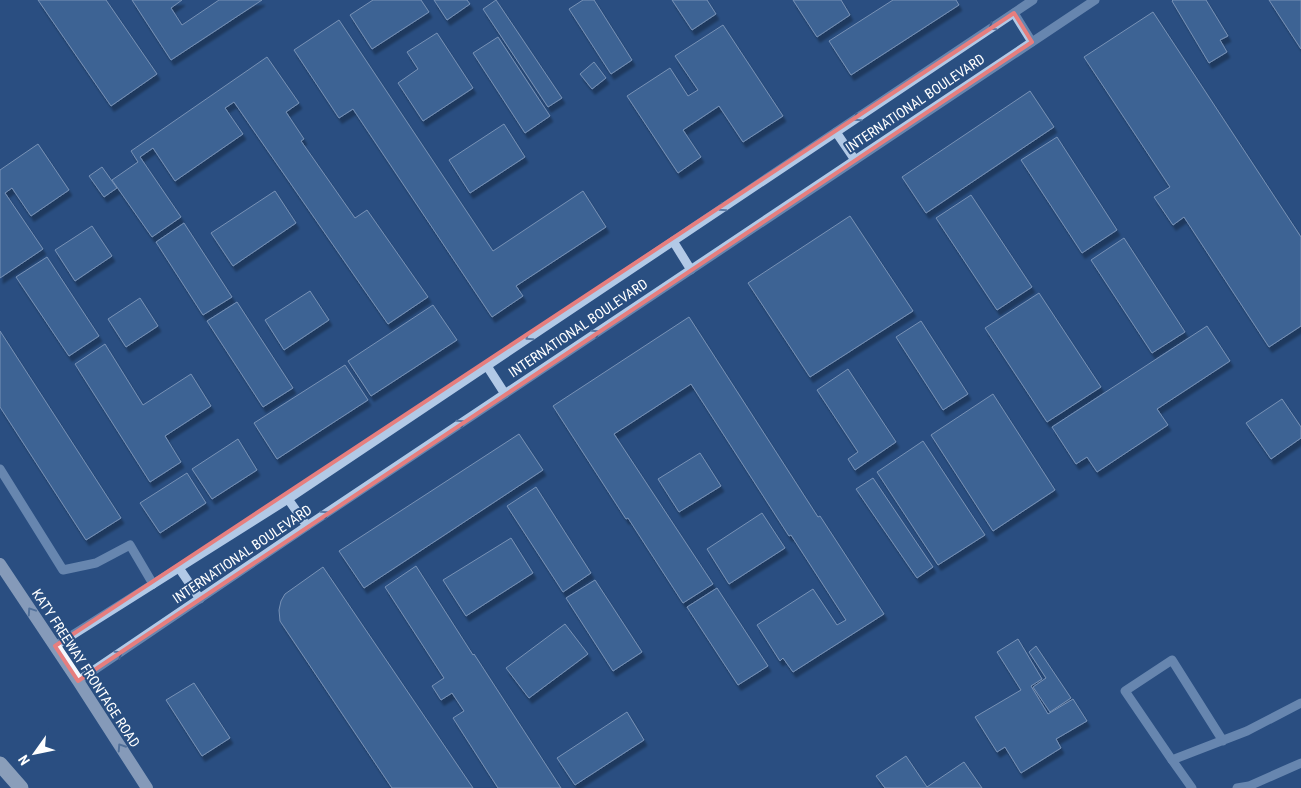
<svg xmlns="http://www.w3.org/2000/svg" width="1301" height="788" viewBox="0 0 1301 788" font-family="'Roboto Condensed',sans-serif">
	<defs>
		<filter id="shadow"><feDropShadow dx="3" dy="5.5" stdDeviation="1" flood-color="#0009"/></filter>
	</defs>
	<rect width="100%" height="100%" fill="#2a4f81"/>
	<!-- building -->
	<g fill="#567bab" stroke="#d5e3f5" filter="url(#shadow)">
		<polygon points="38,0 106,0 157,74 111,106"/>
		<polygon points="132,0 182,0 171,8 182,25 219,0 262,0 171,60"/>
		<polygon points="373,0 421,0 429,12 372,49 350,15"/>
		<polygon points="434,0 467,0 470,4 447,20"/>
		<polygon points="496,0 562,98 548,107 483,9"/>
		<polygon points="583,0 594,0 632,60 611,74 569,9"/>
		<polygon points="672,0 707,0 716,14 692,30"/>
		<polygon points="793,0 841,0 850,15 817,37"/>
		<polygon points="893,0 956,0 959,5 851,75 829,41"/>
		<polygon points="1173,0 1206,0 1228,36 1220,40 1227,52 1209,63 1172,1"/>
		<polygon points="1269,0 1301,0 1301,49"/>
		<polygon points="1153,12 1301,237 1301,326 1269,347 1184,217 1173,225 1154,197 1170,187 1084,57"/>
		<polygon points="339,20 493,251 583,191 606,227 516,286 523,296 492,317 353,109 339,118 294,50"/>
		<polygon points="723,25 783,116 743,142 719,106 683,130 701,157 678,173 627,96 670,68 688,96 698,90 675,56"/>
		<polygon points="437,33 473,88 423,121 398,83 418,69 407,52"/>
		<polygon points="498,37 550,116 525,133 473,53"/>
		<polygon points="267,57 299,103 286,112 304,139 301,141 355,218 367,210 428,297 388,324 234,102 225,108 243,134 175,181 153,148 140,157 181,217 152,237 112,180 138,162 131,151"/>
		<polygon points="594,62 606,78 592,89 580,74"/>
		<polygon points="1030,91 1054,127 926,213 902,177"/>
		<polygon points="504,124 525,157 470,193 449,160"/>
		<polygon points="1057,137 1117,230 1082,253 1021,160"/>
		<polygon points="38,144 69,190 31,216 12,188 5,193 43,249 0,278 0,170"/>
		<polygon points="102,167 117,188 104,197 89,176"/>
		<polygon points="275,191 296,223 233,266 211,233"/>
		<polygon points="971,195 1032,287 997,310 936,218"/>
		<polygon points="850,216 913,311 810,377 748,283"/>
		<polygon points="184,223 232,297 203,315 156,242"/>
		<polygon points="92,226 112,256 75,281 55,250"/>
		<polygon points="1124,238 1185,332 1152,353 1091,260"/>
		<polygon points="47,257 99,336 69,356 16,277"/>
		<polygon points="310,291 329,320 284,350 265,320"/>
		<polygon points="1039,293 1101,387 1047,422 985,328"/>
		<polygon points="140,298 158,326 126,347 108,319"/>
		<polygon points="237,302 293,388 263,407 207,321"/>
		<polygon points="433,305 457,340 371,396 348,361"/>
		<polygon points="689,317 818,517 820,516 884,614 793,672 783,658 780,661 757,625 813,589 837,625 846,620 791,535 789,536 691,384 614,434 713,584 683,603 628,518 626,519 553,406"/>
		<polygon points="921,321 968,394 943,410 896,337"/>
		<polygon points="1207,326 1230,361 1157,409 1168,425 1097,472 1087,457 1076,464 1052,427"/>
		<polygon points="0,331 121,518 86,540 0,407"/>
		<polygon points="105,344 143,405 191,374 211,406 165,436 181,462 150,482 75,364"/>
		<polygon points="345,365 368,400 277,459 254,423"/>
		<polygon points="848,369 896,442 855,470 848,459 858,452 817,390"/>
		<polygon points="993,394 1055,490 993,531 931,435"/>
		<polygon points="1282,399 1301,427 1301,438 1271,459 1246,423"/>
		<polygon points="519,434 543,470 364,588 339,551"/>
		<polygon points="238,439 257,470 212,499 192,469"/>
		<polygon points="923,441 985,535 938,565 877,472"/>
		<polygon points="700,453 721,486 679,512 658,479"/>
		<polygon points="187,473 206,503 160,533 140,503"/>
		<polygon points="873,478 933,567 917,578 856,489"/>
		<polygon points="536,487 591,573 563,592 507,506"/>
		<polygon points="762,513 785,548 729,584 707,549"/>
		<polygon points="511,538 533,573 466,616 443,580"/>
		<polygon points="416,566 473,655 474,654 561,788 498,788 453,718 464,711 452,693 441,700 432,686 444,678 385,587"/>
		<polygon points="323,567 473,788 392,788 280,621 279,610 281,601 285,594"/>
		<polygon points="595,580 642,652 613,671 566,598"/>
		<polygon points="717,588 768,666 738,685 687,607"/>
		<polygon points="565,624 588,654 529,698 506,668"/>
		<polygon points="1018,639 1042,679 1031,686 1048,714 1073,699 1087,721 1056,739 1061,748 1021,773 1005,747 997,752 975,717 1021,690 997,652"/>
		<polygon points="1036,646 1071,698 1050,712 1033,687 1046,678 1029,652"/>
		<polygon points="194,683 230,738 202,756 166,700"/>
		<polygon points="627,712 644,740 575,785 557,758"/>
		<polygon points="906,756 927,787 964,762 982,788 885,788 876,776"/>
	</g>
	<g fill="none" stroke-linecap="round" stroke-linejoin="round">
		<!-- minor -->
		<g stroke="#b2c9e6" stroke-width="9">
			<polyline points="1014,13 1032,42"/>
			<polyline points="836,132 855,160"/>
			<polyline points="673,241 691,270"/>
			<polyline points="487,366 505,394"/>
			<polyline points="0,469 63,570 96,563 130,545 153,584"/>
			<polyline points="288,499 307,526"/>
			<polyline points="179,568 200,599"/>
			<polyline points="55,646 288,499 1033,0"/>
			<polyline points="78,681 307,526 1095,0"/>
			<polyline points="1223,741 1172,660 1125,691 1172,760 1247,731 1301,703"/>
			<polyline points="1172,760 1192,788"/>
			<polyline points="1237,788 1249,786 1301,763"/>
		</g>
		<!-- major -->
		<polyline stroke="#f3f7fd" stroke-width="12" points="0,564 78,681 147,788"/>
		<!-- highway -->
		<polyline stroke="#fff" stroke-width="15" points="0,764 21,788"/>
	</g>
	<!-- one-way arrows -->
	<defs><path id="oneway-chevron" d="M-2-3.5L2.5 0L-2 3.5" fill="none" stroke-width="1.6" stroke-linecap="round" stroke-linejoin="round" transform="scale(1.25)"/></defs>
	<g stroke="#5a7aa4">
		<use href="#oneway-chevron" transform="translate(992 27) rotate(146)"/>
		<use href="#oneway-chevron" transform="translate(857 118) rotate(146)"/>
		<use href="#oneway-chevron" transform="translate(722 208) rotate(146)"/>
		<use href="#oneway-chevron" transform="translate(596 333) rotate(-34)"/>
		<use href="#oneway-chevron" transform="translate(529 337) rotate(146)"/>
		<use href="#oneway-chevron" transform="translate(461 423) rotate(-34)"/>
		<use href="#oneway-chevron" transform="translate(325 514) rotate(-34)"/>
		<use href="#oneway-chevron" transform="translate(119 654) rotate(-34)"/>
	</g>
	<g stroke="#849bb9">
		<use href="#oneway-chevron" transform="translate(31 611) rotate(-124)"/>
		<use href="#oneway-chevron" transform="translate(121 747) rotate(-123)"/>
	</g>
	<!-- marked area -->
	<path d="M0 0H1301V788H0ZM 1014,13 L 1032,42 L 78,681 L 55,646 Z" fill="#2a4f81" fill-opacity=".55" fill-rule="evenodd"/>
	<path fill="none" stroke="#e67e7e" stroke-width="4" stroke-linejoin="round" d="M 1014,13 L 1032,42 L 78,681 L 55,646 Z"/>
	<g text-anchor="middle" stroke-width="4" stroke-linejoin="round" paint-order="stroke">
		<!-- street labels -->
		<g font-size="14" fill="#fff" stroke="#2a4f81">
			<text transform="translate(915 103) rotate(-34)" y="5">INTERNATIONAL BOULEVARD</text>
			<text transform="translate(578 328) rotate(-34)" y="5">INTERNATIONAL BOULEVARD</text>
			<text transform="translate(242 554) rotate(-34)" y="5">INTERNATIONAL BOULEVARD</text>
			<text transform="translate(86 668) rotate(57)" y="5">KATY FREEWAY FRONTAGE ROAD</text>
		</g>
	</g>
	<!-- north arrow -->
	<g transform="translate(35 753) rotate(237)" stroke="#2a4f81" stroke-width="4" paint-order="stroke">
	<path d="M0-4L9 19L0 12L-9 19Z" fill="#ffffff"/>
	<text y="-8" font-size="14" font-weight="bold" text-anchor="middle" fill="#ffffff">N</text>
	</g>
</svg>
